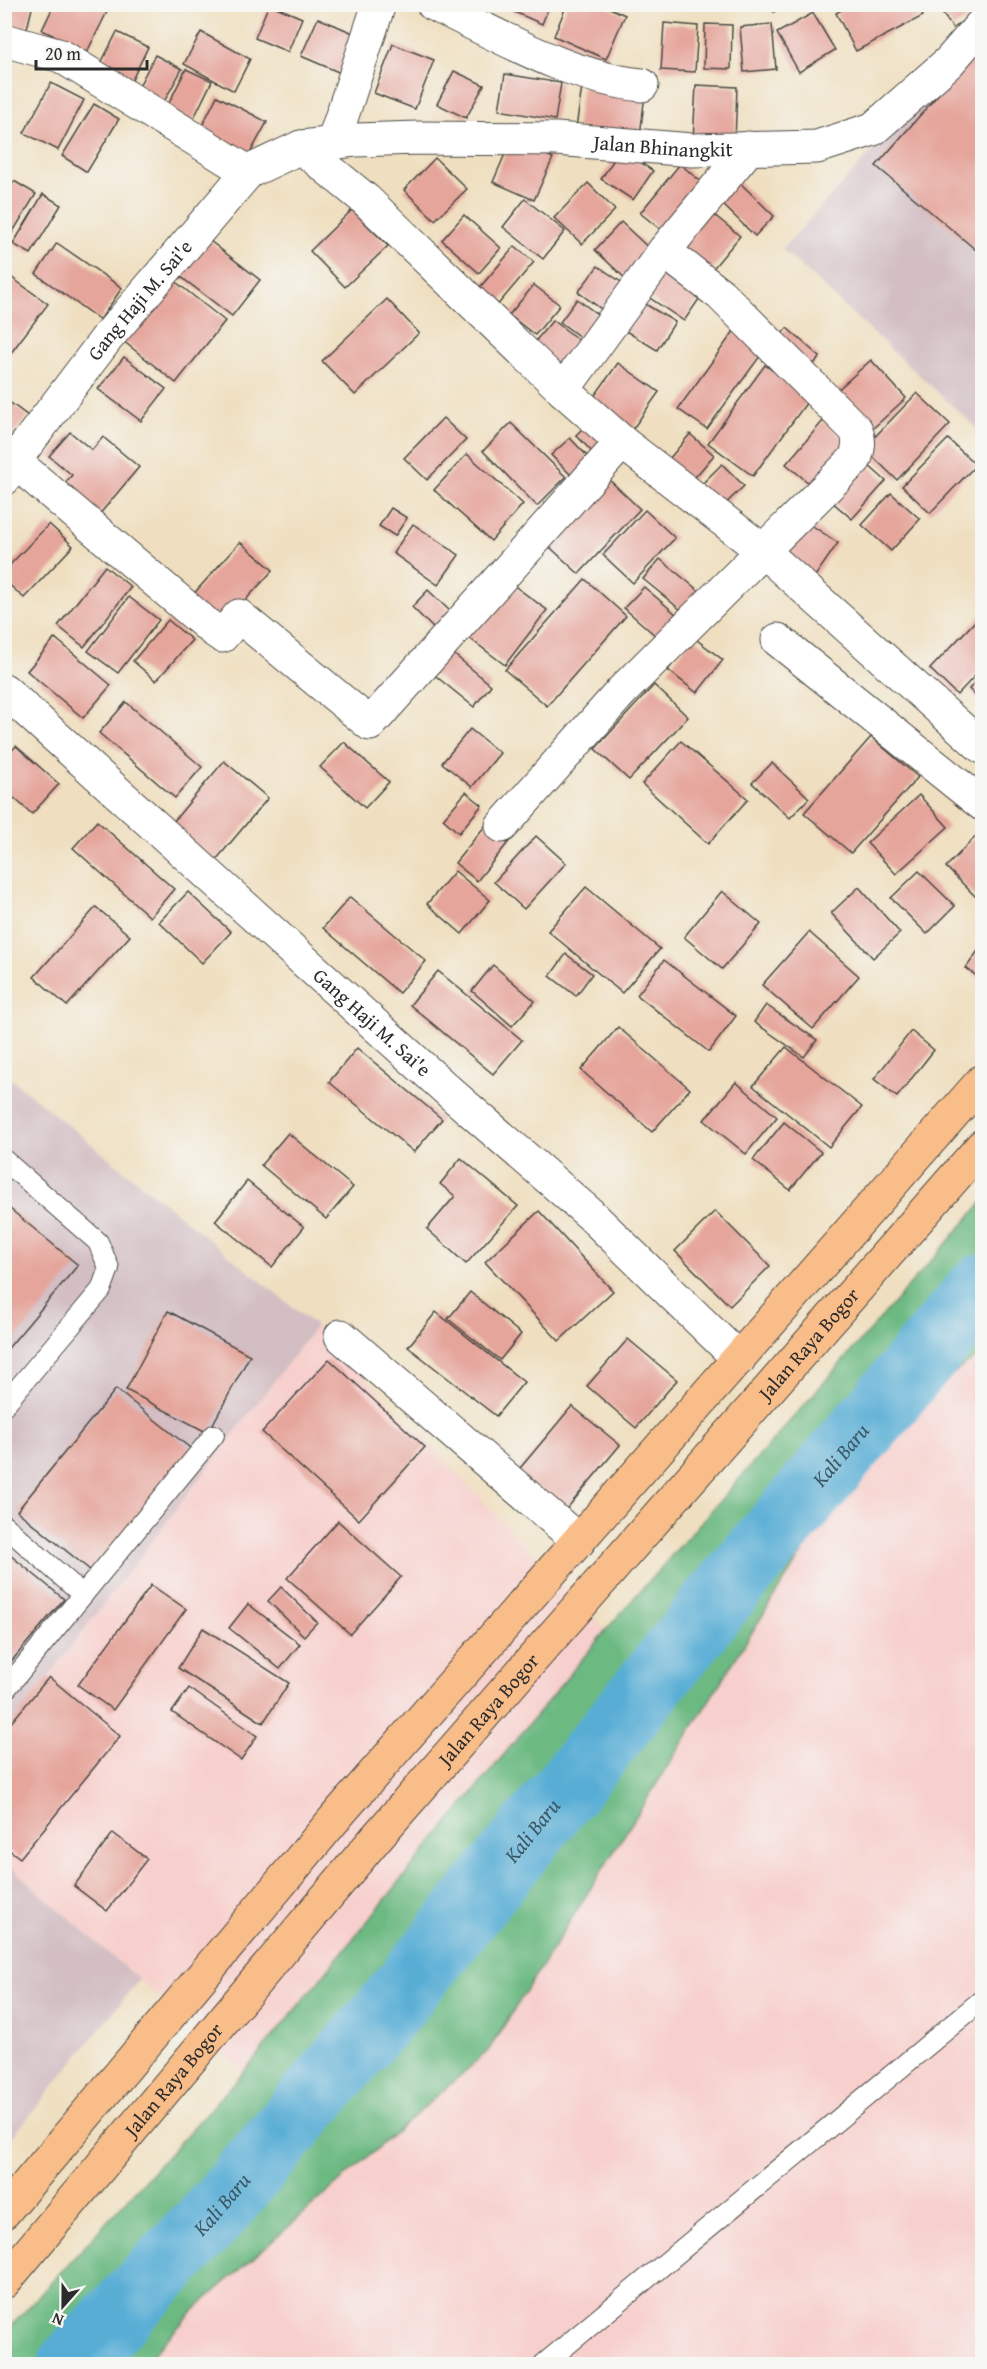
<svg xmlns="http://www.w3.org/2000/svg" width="987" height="2369" viewBox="0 0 987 2369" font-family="'Gentium Book Plus',serif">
	<rect width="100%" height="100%" fill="#f6f6f2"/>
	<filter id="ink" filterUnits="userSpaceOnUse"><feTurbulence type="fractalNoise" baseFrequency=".0167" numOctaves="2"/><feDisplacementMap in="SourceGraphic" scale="12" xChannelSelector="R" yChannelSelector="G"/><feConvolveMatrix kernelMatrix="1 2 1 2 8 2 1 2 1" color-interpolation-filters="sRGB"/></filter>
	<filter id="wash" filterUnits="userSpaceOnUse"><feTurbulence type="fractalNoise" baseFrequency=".008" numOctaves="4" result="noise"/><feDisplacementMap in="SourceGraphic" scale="24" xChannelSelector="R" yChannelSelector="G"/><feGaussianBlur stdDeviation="1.35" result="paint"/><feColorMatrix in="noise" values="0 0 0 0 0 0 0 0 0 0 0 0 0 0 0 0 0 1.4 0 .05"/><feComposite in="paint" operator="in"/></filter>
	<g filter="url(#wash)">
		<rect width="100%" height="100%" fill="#efdfc0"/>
		<!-- built -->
		<g fill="#f7d0cd">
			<polygon points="316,1326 606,1630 244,2072 5,1862 4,1733"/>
			<polygon points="982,1353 982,2364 144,2364 194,2310 488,2051 884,1423"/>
		</g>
		<!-- industrial -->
		<g fill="#d2bec3">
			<polygon points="982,32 982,433 782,249"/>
			<polygon points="5,1074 316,1326 5,1733"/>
			<polygon points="5,1862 139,1980 5,2146"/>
		</g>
		<!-- forest -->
		<polygon fill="#6cb982" stroke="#4c7256" stroke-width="1.5" points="982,1203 982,1353 884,1423 488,2051 194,2310 144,2364 5,2364 5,2333 244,2072 606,1630"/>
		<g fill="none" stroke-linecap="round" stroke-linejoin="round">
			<!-- river -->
			<path stroke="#59add5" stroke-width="68" id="s1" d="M 72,2364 L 209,2220 L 389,2009 L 715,1604 L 982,1288"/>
		</g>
		<g id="blocks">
			<!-- building -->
			<g fill="#e5a59b">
				<polygon points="4,4 33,4 24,41 4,36"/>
				<polygon points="269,4 302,18 288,52 255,38"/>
				<polygon points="496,4 550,4 542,24"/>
				<polygon points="567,4 601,4 625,15 606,59 554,36"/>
				<polygon points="765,4 781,4 774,12"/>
				<polygon points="852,4 917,4 923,16 856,51 836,13"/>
				<polygon points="935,4 982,4 982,7 953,28"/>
				<polygon points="54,5 95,5 108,10 87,52 42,30"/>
				<polygon points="813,13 835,50 799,72 777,33"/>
				<polygon points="318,18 360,36 343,74 301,56"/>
				<polygon points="664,23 698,26 695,72 661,70"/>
				<polygon points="705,24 732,25 731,69 704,68"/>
				<polygon points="772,24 776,69 744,72 740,27"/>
				<polygon points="117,32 148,47 130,84 98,69"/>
				<polygon points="201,32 250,59 234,91 184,64"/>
				<polygon points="393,44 434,60 415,109 374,93"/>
				<polygon points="982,44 982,255 876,166"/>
				<polygon points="155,55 182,69 161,107 135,94"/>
				<polygon points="186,69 212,81 190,126 164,113"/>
				<polygon points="454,71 484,85 466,118 437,104"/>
				<polygon points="505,74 561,83 555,120 499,110"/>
				<polygon points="51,83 84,100 58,150 24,133"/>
				<polygon points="696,85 737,87 735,143 693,141"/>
				<polygon points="582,87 645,94 640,136 576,128"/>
				<polygon points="217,96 267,122 248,157 199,132"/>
				<polygon points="94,104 119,119 87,172 62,156"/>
				<polygon points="511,140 553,158 534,200 493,182"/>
				<polygon points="621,149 653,171 633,200 601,179"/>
				<polygon points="435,158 467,189 435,220 404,190"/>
				<polygon points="680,164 711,190 671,238 640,213"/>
				<polygon points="735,178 774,216 755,236 716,198"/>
				<polygon points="14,181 36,194 11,235 4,231 4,196"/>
				<polygon points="588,183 615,210 582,244 554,218"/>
				<polygon points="43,194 61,205 31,254 13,244"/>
				<polygon points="525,199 565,231 543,259 503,227"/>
				<polygon points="707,209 740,236 705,278 672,250"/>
				<polygon points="352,210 388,246 345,287 310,251"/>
				<polygon points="464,215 501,248 479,273 442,240"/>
				<polygon points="621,222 655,254 629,282 595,250"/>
				<polygon points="205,237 260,280 232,316 176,273"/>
				<polygon points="57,243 122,288 100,320 36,274"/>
				<polygon points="515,246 534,262 495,308 476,292"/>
				<polygon points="664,260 706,289 684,321 641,292"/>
				<polygon points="598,266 631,289 611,316 578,292"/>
				<polygon points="11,277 48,304 4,362 4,286"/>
				<polygon points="171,278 225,321 176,383 122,340"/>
				<polygon points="534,285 560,305 535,335 509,315"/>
				<polygon points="387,299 419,333 355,395 322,361"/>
				<polygon points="577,299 609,323 592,346 560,322"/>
				<polygon points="637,299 675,322 657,350 619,327"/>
				<polygon points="553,320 590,349 564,381 527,351"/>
				<polygon points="787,328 820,357 806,373 773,343"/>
				<polygon points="734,331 763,352 707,429 678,409"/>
				<polygon points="124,357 166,389 141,421 98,389"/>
				<polygon points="871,360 906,398 869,432 833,394"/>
				<polygon points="618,363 659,392 627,437 586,408"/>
				<polygon points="765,365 810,398 753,476 708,443"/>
				<polygon points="917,393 950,424 897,480 864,448"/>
				<polygon points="4,398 28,416 4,446"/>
				<polygon points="443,418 466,440 427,480 404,458"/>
				<polygon points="823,421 853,447 816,489 786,464"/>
				<polygon points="589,422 609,443 596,456 576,435"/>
				<polygon points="511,423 566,477 537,506 483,451"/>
				<polygon points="70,432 92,450 103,437 139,467 94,521 58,491 72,475 49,456"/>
				<polygon points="690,434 714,455 690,483 665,464"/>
				<polygon points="570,438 592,461 574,478 551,455"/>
				<polygon points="948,439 976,465 930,513 902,486"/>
				<polygon points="467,454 523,504 491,541 434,490"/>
				<polygon points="858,456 886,481 852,519 824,495"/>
				<polygon points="722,464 744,486 720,509 697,489"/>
				<polygon points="601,472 640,509 579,574 540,538"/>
				<polygon points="891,493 920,519 891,551 862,525"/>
				<polygon points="391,508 407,518 395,536 379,526"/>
				<polygon points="645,510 675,538 633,583 603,555"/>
				<polygon points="802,519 838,543 809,585 773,560"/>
				<polygon points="49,524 73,546 24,598 4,580 4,571"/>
				<polygon points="413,524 459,555 438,585 393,553"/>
				<polygon points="240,542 273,570 222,626 190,598"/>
				<polygon points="660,559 704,595 687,615 643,579"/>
				<polygon points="105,566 131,587 84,647 58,626"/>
				<polygon points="505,579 547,610 505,665 464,634"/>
				<polygon points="585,579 626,616 547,706 505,670"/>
				<polygon points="644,587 677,615 657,637 624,608"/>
				<polygon points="428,590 452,613 435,630 412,607"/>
				<polygon points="129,597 159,620 118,673 88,651"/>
				<polygon points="982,614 982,668 957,695 930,669"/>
				<polygon points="168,620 192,640 156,681 133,661"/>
				<polygon points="693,637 723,660 697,693 668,670"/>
				<polygon points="55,638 111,685 83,718 27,671"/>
				<polygon points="445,647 491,685 474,707 427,669"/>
				<polygon points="982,676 982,703 969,689"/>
				<polygon points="654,685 688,717 629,780 595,749"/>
				<polygon points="126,702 202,767 175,798 99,733"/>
				<polygon points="470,729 500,753 472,787 442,763"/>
				<polygon points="871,737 918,777 851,853 804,813"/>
				<polygon points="681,741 748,799 708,844 642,784"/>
				<polygon points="344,742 389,782 365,808 320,767"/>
				<polygon points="16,746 59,784 32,814 4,789 4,759"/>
				<polygon points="224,761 268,798 211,866 167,829"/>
				<polygon points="772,763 809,798 790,818 752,783"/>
				<polygon points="466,792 482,805 459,833 443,819"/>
				<polygon points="919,795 948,827 896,874 867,843"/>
				<polygon points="97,821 174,889 150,917 73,848"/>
				<polygon points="489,821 511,839 477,881 455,863"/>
				<polygon points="981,831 982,832 982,903 946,867"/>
				<polygon points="536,836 566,863 524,909 494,882"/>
				<polygon points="455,871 490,900 462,934 427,904"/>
				<polygon points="919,871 955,906 927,934 891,898"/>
				<polygon points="586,887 660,949 622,993 548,931"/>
				<polygon points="859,887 900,933 873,958 831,913"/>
				<polygon points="722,891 761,924 722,969 684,937"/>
				<polygon points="188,892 231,932 202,963 159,922"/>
				<polygon points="350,897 426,961 399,993 323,928"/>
				<polygon points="96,907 130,936 67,1006 34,977"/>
				<polygon points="809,932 859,976 813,1029 762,985"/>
				<polygon points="982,945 982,980 966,968"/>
				<polygon points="566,954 592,974 576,996 550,976"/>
				<polygon points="664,960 736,1016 709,1052 637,995"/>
				<polygon points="493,965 535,1001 512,1026 472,991"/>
				<polygon points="438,971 522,1040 493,1074 410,1005"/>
				<polygon points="766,1005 817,1040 804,1057 754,1022"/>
				<polygon points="618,1027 690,1089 652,1132 581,1070"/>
				<polygon points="911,1031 934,1050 897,1097 874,1079"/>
				<polygon points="786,1047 862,1107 829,1147 753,1086"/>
				<polygon points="357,1048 442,1119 414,1152 329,1082"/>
				<polygon points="736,1082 777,1117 746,1154 704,1120"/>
				<polygon points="784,1122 821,1152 790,1190 753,1160"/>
				<polygon points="288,1133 353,1187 326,1219 261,1165"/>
				<polygon points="461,1158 518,1206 466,1264 427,1229 455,1196 440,1184"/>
				<polygon points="247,1181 304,1227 272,1267 215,1221"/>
				<polygon points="4,1204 78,1265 4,1353"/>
				<polygon points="539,1211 613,1291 559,1341 485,1262"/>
				<polygon points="715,1211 770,1266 730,1306 675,1251"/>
				<polygon points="470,1292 521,1334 500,1360 448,1319"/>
				<polygon points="168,1311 250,1355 208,1433 126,1390"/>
				<polygon points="436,1312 524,1382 496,1416 408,1347"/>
				<polygon points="628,1339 677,1380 636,1428 587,1386"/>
				<polygon points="329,1359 425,1447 359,1520 262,1432"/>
				<polygon points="116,1389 194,1451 95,1574 17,1511"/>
				<polygon points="572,1406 620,1445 564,1512 516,1473"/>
				<polygon points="338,1521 401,1577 350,1634 287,1578"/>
				<polygon points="4,1550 64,1599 4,1670"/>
				<polygon points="151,1585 186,1609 113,1710 78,1685"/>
				<polygon points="281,1587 317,1622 304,1636 268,1601"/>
				<polygon points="248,1604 300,1644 280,1669 229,1628"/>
				<polygon points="203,1628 289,1683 263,1723 178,1668"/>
				<polygon points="49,1677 120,1736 20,1858 4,1846 4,1731"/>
				<polygon points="189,1688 257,1736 241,1760 172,1712"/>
				<polygon points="113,1833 147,1859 107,1911 74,1886"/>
			</g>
		</g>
	</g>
	<g filter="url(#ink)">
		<use href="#blocks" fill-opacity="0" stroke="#484641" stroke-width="1.5"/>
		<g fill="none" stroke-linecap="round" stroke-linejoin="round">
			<defs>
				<g id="lane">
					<polyline points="4,1160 98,1242 109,1268 101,1290 4,1405"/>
					<polyline points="4,1525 83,1595"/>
					<polyline points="4,1691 214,1435"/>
					<polyline points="544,2364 982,2000"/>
				</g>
				<g id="street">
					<path d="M 433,4 C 499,35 569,78 642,85"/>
					<polyline points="4,40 61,56 248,172"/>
					<polyline points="333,143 379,4"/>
					<polyline points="301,147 366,200 563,390 622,442 762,550 982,747"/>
					<polyline points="563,390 664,251 749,148"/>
					<polyline points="14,461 212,629 222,636 239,616 370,724 622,442"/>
					<path id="s2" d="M 4,479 L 14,461 L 107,338 L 248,172 L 301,147 L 356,140 L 418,138 L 556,139 L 692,150 L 817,147 L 873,129 L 949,62 L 982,24"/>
					<polyline points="778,640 982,804"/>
					<path id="s3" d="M 4,690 L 455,1097 L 590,1214 L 739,1359"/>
					<path d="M 502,826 L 622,691 L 855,459 C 859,448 860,441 856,430 L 720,294 L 664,251"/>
					<polyline points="341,1336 579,1541"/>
				</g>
				<g id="highway">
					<polyline points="4,2212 342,1810 982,1081"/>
					<path id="s4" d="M 4,2282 L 376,1838 L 982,1146"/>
				</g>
			</defs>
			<!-- lane casing -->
			<use href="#lane" stroke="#484641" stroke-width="22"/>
			<!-- street casing -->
			<use href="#street" stroke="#484641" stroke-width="35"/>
			<!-- highway casing -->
			<use href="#highway" stroke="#484641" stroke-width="35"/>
			<!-- lane -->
			<use href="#lane" stroke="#fff" stroke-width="20"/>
			<!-- street -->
			<use href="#street" stroke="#fff" stroke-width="33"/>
			<!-- highway -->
			<use href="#highway" stroke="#f8bd89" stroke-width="33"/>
		</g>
	</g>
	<g text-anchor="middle" stroke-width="5" stroke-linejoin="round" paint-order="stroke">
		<!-- street labels -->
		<g font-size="20" fill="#2b2b2b" stroke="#f6f6f2">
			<text dy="7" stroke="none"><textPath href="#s2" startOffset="814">Jalan Bhinangkit</textPath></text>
			<text dy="7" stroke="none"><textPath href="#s2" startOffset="225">Gang Haji M. Sai'e</textPath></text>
			<text dy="7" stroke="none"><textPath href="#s3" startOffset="496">Gang Haji M. Sai'e</textPath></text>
			<text dy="7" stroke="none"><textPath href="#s4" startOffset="1236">Jalan Raya Bogor</textPath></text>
			<text dy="7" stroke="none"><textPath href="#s4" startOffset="750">Jalan Raya Bogor</textPath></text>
			<text dy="7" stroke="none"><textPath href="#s4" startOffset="264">Jalan Raya Bogor</textPath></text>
		</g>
		<!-- water labels -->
		<g font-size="21" font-style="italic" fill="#3b5866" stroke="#f6f6f2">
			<text dy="7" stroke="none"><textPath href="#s1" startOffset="1191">Kali Baru</textPath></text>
			<text dy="7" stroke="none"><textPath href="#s1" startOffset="705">Kali Baru</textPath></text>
			<text dy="7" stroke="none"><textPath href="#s1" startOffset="219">Kali Baru</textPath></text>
		</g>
	</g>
	<!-- margin -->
	<rect width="987" height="2369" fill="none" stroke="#f6f6f2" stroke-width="24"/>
	<!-- north arrow -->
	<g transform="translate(63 2306) rotate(201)" stroke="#f6f6f2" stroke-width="4.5" paint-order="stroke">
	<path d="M0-4.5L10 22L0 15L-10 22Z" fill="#2b2b2b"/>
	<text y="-9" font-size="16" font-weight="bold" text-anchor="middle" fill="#2b2b2b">N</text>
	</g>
	<!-- scale -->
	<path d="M36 60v9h111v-9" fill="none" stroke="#2b2b2b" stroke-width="3"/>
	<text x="45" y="60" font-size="18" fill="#2b2b2b" stroke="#f6f6f2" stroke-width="4.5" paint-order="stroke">20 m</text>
</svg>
